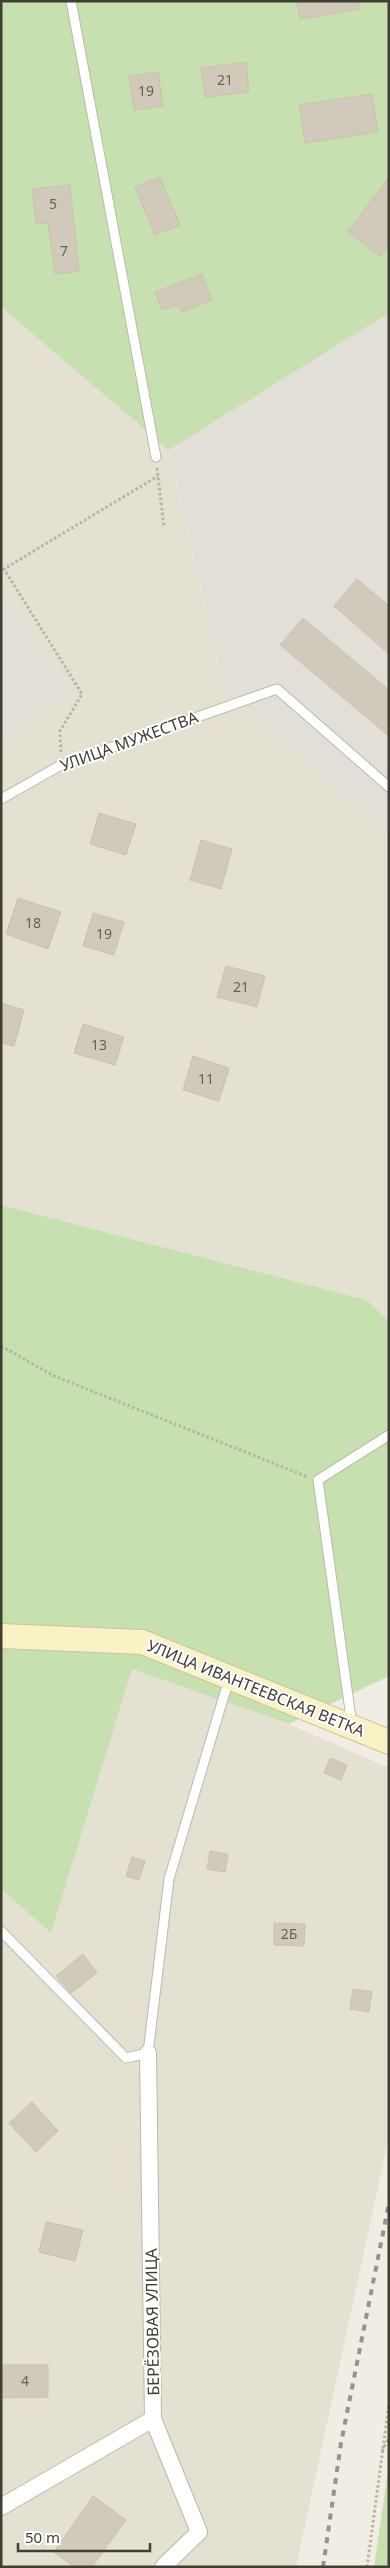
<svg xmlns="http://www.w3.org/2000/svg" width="390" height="2568" viewBox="0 0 390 2568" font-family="'Noto Sans',sans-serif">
	<rect width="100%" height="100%" fill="#f0eee4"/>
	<!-- residential -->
	<g fill="#e4e0d2">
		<polygon points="1,307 169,450 223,686 389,835 389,1321 367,1300 1,1205 1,744 70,690 1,590"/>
		<polygon points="132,1669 289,1724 389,1768 389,2136 296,2567 1,2567 1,1889 51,1932"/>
	</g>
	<!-- industrial -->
	<g fill="#e2dfd9">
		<polygon points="389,313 389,835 223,686 169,450"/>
		<polygon points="1,590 70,690 1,744"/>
	</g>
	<!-- green -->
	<g fill="#c6e1af">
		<polygon points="1,1 389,1 389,313 169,450 1,307"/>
		<polygon points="1,1205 367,1300 389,1321 389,1676 289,1724 132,1669 51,1933 1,1889"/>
		<polygon points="389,2464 389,2567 374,2567"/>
	</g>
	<!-- building -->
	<g fill="#d1caba" stroke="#cbc2ae">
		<polygon points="297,1 359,1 360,9 300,19"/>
		<polygon points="246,62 249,92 205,97 201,68"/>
		<polygon points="158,72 163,106 134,110 129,76"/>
		<polygon points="372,94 378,132 305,143 299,105"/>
		<polygon points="160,177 180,225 155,235 135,187"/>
		<polygon points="389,177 389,245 380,256 348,232"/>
		<polygon points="70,185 79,271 55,274 48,223 36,224 32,189"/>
		<polygon points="202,274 212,300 182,312 179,304 162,310 155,292"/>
		<polygon points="357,579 389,606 389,654 334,606"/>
		<polygon points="303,618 389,690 389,736 280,645"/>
		<polygon points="99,813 136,824 126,855 90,844"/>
		<polygon points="201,840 232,849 221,889 190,880"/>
		<polygon points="18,898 61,912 48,949 6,934"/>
		<polygon points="93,913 124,922 114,955 83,946"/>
		<polygon points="226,966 265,976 257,1007 217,997"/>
		<polygon points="1,1003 24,1010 14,1046 1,1043"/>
		<polygon points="83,1024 124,1037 115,1065 74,1053"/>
		<polygon points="193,1056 229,1068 219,1101 183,1090"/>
		<polygon points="330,1758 347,1765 341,1780 324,1773"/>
		<polygon points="210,1851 228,1854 225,1872 207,1869"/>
		<polygon points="132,1857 145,1861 139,1880 126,1876"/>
		<polygon points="274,1923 305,1924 304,1946 274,1945"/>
		<polygon points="83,1954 97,1973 71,1993 56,1976"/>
		<polygon points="353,1989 372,1992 369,2012 350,2009"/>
		<polygon points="32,2102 58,2131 36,2152 9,2123"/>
		<polygon points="46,2222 83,2230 75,2261 39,2252"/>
		<polygon points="1,2365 48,2365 48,2397 1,2398"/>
		<polygon points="93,2496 126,2520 92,2567 74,2567 54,2552"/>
	</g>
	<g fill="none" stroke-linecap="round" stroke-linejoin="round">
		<defs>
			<g id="service">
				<polyline points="71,1 156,457"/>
				<polyline points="1,799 61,765 277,689 389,787"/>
				<polyline points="352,1725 318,1480 389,1435"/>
				<polyline points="1,1931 126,2058 148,2053 169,1879 229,1679"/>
			</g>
			<g id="minor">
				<polyline points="148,2053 153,2419 199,2532 163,2567"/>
				<polyline points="1,2507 153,2419"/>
			</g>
			<polyline id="secondary" points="1,1636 142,1642 389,1742"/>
		</defs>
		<!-- service casing -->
		<use href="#service" stroke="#bdb9aa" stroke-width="11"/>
		<!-- minor casing -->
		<use href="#minor" stroke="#bdb9aa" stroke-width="18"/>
		<!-- secondary casing -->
		<use href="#secondary" stroke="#ccc397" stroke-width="26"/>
		<!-- path -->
		<g stroke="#bbb39a" stroke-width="3" stroke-dasharray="2.5 2.5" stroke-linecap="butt">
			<polyline points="157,468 164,527"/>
			<polyline points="61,752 60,731 82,694 4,569 158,476"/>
			<polyline points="1,1346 54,1376 308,1477"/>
			<polyline points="382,2451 389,2438"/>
			<polyline points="367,2567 389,2404"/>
		</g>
		<!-- service -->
		<use href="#service" stroke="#fff" stroke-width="9"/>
		<!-- minor -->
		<use href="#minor" stroke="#fff" stroke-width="16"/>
		<!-- secondary -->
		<use href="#secondary" stroke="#f9f2c5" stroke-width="24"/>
		<!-- rail -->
		<polyline stroke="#939393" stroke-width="4" stroke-dasharray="6 6" stroke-linecap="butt" points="323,2567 341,2443 389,2203"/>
	</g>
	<g text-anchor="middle" stroke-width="4" stroke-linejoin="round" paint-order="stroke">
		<!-- number labels -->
		<g font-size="14" fill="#656156">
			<text x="225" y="85">21</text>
			<text x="146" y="96">19</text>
			<text x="53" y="209">5</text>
			<text x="64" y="256">7</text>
			<text x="33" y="928">18</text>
			<text x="104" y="939">19</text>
			<text x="241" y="992">21</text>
			<text x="99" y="1050">13</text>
			<text x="206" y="1084">11</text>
			<text x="289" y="1939">2Б</text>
			<text x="25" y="2386">4</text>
		</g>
		<!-- street labels -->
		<g font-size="16" fill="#413e34" stroke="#fff">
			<text transform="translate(129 741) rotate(-20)" y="6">УЛИЦА МУЖЕСТВА</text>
			<text transform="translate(256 1688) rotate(22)" y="6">УЛИЦА ИВАНТЕЕВСКАЯ ВЕТКА</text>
			<text transform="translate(152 2322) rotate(-91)" y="6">БЕРЁЗОВАЯ УЛИЦА</text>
		</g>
	</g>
	<!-- border -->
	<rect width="390" height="2568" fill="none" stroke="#413e34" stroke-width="5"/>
	<!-- scale -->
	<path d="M18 2543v8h132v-8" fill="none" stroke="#413e34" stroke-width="2.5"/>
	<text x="25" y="2543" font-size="15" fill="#413e34" stroke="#ffffff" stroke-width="4" paint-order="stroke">50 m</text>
</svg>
